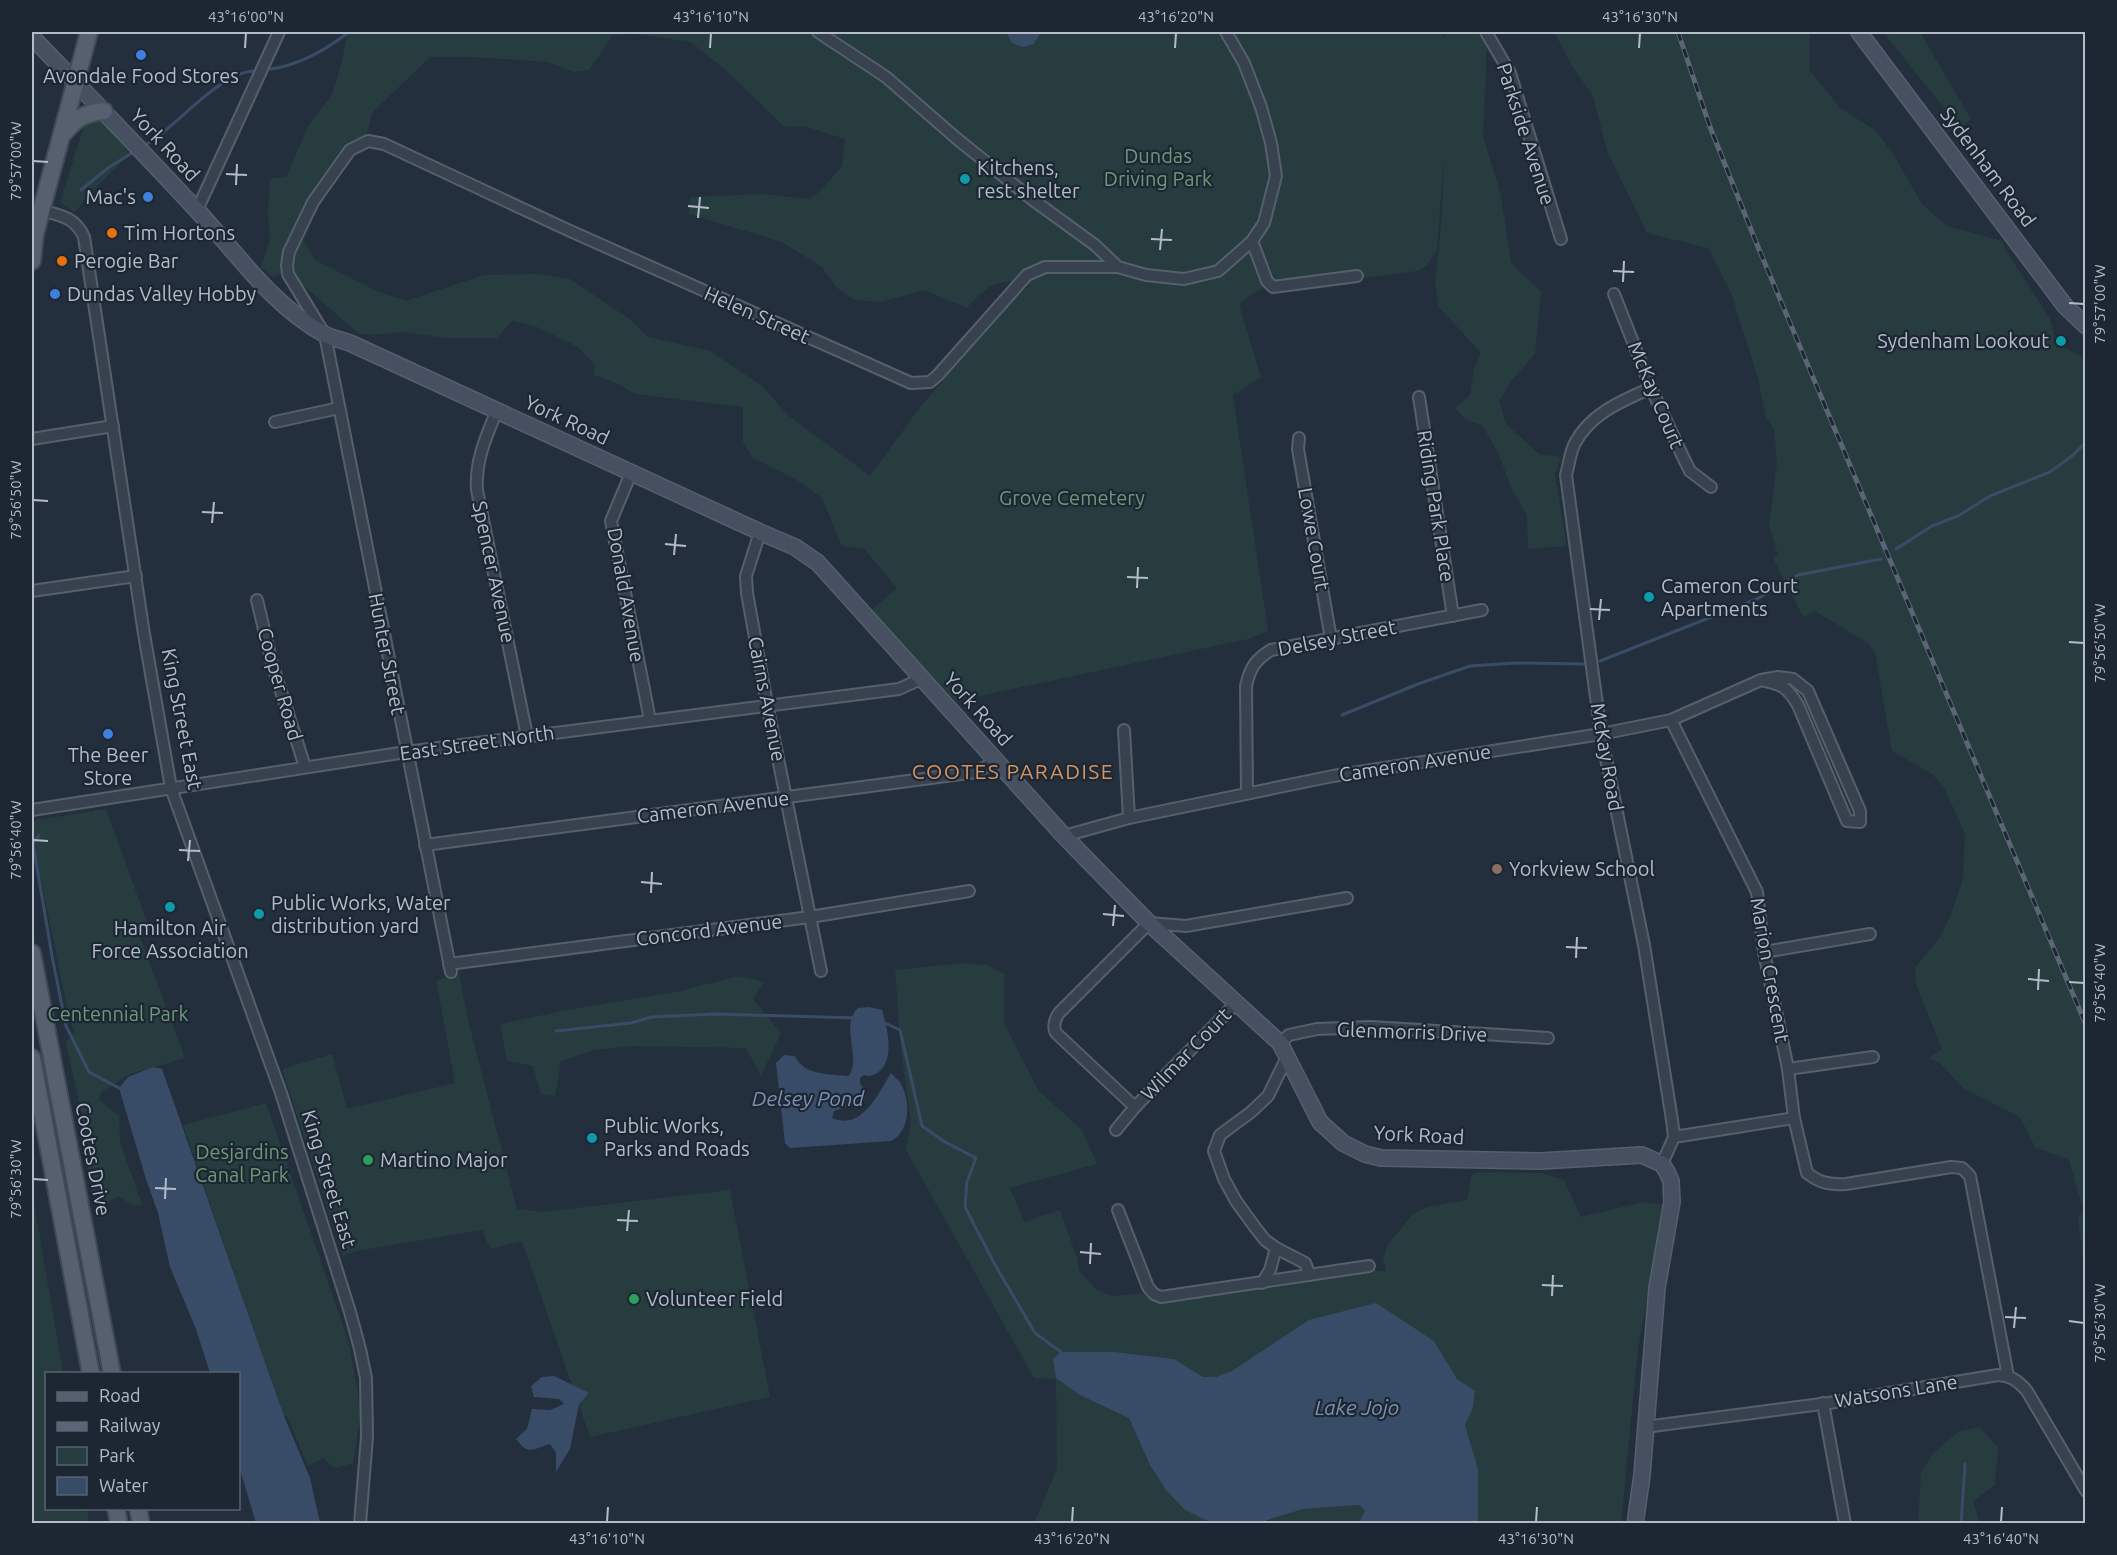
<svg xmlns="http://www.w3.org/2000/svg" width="2117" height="1555" viewBox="0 0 2117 1555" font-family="Ubuntu,sans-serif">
	<rect width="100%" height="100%" fill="#242f3e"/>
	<!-- green -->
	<g fill="#263c3f" fill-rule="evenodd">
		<path d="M 348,32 L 807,32 L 850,59 L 817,32 L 1441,32 L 1445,38 L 1444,32 L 1479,32 L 1487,42 L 1483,136 L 1501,195 L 1511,263 L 1541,292 L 1535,354 L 1512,380 L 1499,401 L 1506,424 L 1539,454 L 1561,457 L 1555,475 L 1567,546 L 1528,549 L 1527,515 L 1512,490 L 1498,452 L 1482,425 L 1466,420 L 1455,408 L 1470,395 L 1474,369 L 1481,353 L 1439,307 L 1435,285 L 1442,216 L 1444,155 L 1437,250 L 1427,265 L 1417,271 L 1276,289 L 1266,281 L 1261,281 L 1263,287 L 1239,304 L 1261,377 L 1233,395 L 1268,631 L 1248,639 L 956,701 L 870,611 L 897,588 L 864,549 L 842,546 L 822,498 L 797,480 L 753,458 L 743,442 L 743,407 L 635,394 L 617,383 L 593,375 L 596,366 L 578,347 L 535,326 L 512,321 L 497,338 L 446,338 L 404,332 L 370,335 L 358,333 L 295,278 L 294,268 L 273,277 L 261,267 L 270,241 L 268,214 L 270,179 L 287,176 L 308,126 L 332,95 L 341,65 ZM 628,33 L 691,42 L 729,73 L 784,127 L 804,126 L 845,139 L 842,166 L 820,191 L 809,199 L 763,194 L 691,197 L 689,214 L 782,242 L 822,267 L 837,288 L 854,300 L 880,302 L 925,290 L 967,308 C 991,283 996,278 1031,285 L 1016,296 L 921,406 L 870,476 L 789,416 L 761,385 L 710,351 L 648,337 L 631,320 L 570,279 L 539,274 L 484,275 L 406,301 L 379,292 L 315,260 L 302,237 L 350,154 L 365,142 L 372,113 L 430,57 L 473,57 L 548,62 L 573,72 L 589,70 L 612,36 Z"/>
		<polygon points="1554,32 1810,32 1809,69 1840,108 1875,130 1892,152 1922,204 1947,226 2002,241 2005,249 2050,319 2056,343 2085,358 2085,1269 2078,1220 2083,1209 2069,1160 2035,1147 2020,1117 1963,1088 1941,1064 1929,1058 1942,1049 1916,984 1915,968 1940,937 1950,917 1963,879 1965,834 1944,787 1932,774 1892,751 1875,653 1869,644 1815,611 1803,617 1773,558 1778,555 1769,526 1777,463 1774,428 1766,418 1758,378 1731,293 1708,248 1647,233 1607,151 1593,96 1572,66"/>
		<polygon points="1883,32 1920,32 1971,119 1960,128"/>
		<polygon points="96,119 103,121 130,154 90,193 75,212 60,202 84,126 90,120"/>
		<polygon points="106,809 151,933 140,937 185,1058 130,1074 101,1092 99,1100 119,1116 120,1141 142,1205 133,1205 118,1196 105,1204 91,1193 87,1161 89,1149 66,1042 75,1032 70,1021 32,837 32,823 37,820"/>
		<polygon points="962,963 988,965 1004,974 1004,1023 1038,1090 1082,1130 1097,1164 1010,1188 1024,1222 1060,1210 1077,1258 1079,1271 1097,1290 1111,1296 1152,1293 1324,1271 1386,1271 1383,1258 1388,1244 1413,1214 1428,1207 1467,1200 1472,1174 1482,1172 1541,1173 1564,1180 1581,1217 1643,1202 1663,1205 1638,1349 1621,1523 1478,1523 1478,1469 1465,1425 1473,1408 1475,1391 1457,1380 1434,1341 1232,1371 1216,1377 1203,1377 1174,1359 1115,1352 1061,1352 1129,1418 1185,1510 1212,1523 1034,1523 1057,1469 1056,1379 1034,1378 906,1150 911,1122 901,1051 895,970"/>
		<polygon points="459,975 469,1024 517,1209 542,1212 730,1190 770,1397 590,1437 522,1241 490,1249 482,1230 357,1251 343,1256 282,1069 332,1054 347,1109 455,1083 436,980"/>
		<polygon points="739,976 764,982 753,999 781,1033 761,1076 746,1048 635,1046 594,1050 561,1061 555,1096 541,1094 533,1066 507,1061 500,1024 562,1011 676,992"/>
		<polygon points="266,1103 349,1343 361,1412 353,1463 335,1468 323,1458 308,1466 287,1416 284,1416 183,1125"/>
		<polygon points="32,1192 63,1373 46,1374 46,1508 87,1509 89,1523 32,1523"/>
		<polygon points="1980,1427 1998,1448 1995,1485 1973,1501 1980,1523 1918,1523 1921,1473 1934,1452 1960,1431"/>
		<polygon points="1359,1505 1366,1510 1359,1523 1258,1524 1303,1509"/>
	</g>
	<!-- water -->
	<g fill="#394c67">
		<polygon points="1006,32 1041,32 1034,44 1023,47 1012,43"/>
		<path d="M 869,1007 L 882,1010 C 887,1027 896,1061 877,1073 C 872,1076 869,1077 864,1075 L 860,1078 L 860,1083 L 866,1093 L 865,1100 C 855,1107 845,1106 834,1111 L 832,1118 C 862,1131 878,1094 891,1073 C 894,1077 899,1080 901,1084 C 911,1102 910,1131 891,1141 L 790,1148 L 785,1143 L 776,1063 L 784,1055 L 795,1056 C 803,1076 831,1074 849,1076 C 862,1056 839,1027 858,1008 Z"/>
		<polygon points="153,1067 162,1069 284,1416 310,1478 320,1523 256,1523 239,1466 238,1374 210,1373 196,1329 170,1267 158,1213 146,1179 119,1088 128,1077"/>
		<polygon points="1376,1303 1434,1341 1457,1379 1475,1391 1473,1408 1465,1425 1478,1469 1478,1523 1359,1523 1365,1510 1359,1505 1303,1509 1258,1523 1212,1523 1185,1510 1166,1490 1150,1465 1129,1418 1080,1395 1056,1378 1053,1359 1061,1352 1115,1352 1174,1359 1203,1377 1216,1377 1232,1371 1309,1320"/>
		<path d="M 554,1376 L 589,1393 L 579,1404 L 570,1449 L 556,1472 L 556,1453 L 550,1444 C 532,1449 529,1456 516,1439 L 527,1429 L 532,1409 L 550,1410 L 564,1404 L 559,1399 L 534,1397 L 531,1386 L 542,1377 Z"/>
	</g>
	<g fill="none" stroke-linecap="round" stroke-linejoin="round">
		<!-- stream -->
		<g stroke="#394c67" stroke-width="3">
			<path d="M 271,69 C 299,65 327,49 349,32"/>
			<path d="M 147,144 C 178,125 217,75 252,71"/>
			<polyline points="81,190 108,168 132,153"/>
			<polyline points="1896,549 1932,526 1958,516 1990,496 2050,472 2072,456 2086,442"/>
			<polyline points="1600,661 1757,599 1798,575 1881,559"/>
			<polyline points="1342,715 1418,684 1470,666 1516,663 1584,664"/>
			<polyline points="39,835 33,844 52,956 66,1026 89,1072 119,1088"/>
			<polyline points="885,1023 900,1030 922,1126 945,1142 976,1158 967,1182 965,1207 994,1263 1035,1333 1061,1352"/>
			<polyline points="556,1031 631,1023 651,1017 715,1014 856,1018"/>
			<polyline points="1961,1524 1965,1464"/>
		</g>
		<defs>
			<g id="street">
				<polyline points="818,32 886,77 956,138 1033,200 1095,245 1118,267 1146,275 1184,279 1218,271 1252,241 1264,223 1276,176 1271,143 1261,107 1244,63 1226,32"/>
				<polyline points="1486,32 1510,73 1561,239"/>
				<path d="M 41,210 C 61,216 75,217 84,237 L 144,634 L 171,788 L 281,1093 L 350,1312 L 360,1349 L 366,1378 L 367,1437 L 360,1524"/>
				<polyline points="197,210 279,32"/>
				<polyline points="1252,241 1267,281 1273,287 1357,276"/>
				<polyline points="1614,294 1651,388 1684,459 1690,471 1711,487"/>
				<path d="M 1651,388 C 1622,401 1591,413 1575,443 C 1570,452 1569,465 1566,475 L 1601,734 L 1644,945 L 1672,1120 L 1674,1137 L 1662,1164"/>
				<polyline points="1419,397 1453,616"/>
				<path d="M 497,410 C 486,437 475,461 477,490 L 527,736"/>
				<polyline points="275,422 339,408"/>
				<polyline points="1299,438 1298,449 1331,639"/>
				<polyline points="32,439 113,426"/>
				<polyline points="631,473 611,521 650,720"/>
				<polyline points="760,532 746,576 747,593 767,704 821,971"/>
				<polyline points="32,591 136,576"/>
				<polyline points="257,600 272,663 305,767"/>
				<path d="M 1671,720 L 1757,892 L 1764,952 L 1788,1069 L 1794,1118 L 1807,1173 C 1820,1183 1830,1185 1846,1184 L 1951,1167 L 1962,1168 L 1970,1176 L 2008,1376"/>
				<polyline points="1124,730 1129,818"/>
				<path d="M 1247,793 L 1246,686 C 1250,668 1255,660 1271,650 L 1482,610"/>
				<polyline points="32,810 406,752 899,689 923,678"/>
				<path d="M 1064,836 L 1129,818 L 1333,776 L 1601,734 L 1671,720 L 1761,680 L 1778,677 L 1793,679 L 1808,691 L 1860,811 L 1860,822 L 1847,821 L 1798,705 C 1787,687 1782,684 1761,680"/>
				<polyline points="425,845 976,772 997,761"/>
				<polyline points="1764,952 1870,934"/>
				<polyline points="449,964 810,917 969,891"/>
				<polyline points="451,972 325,335 288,274 287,265 289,252 313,202 350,150 368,141 384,144 568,230 911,383 930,382 938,375 1027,275 1045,267 1118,267"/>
				<polyline points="1280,1043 1289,1035 1317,1029 1371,1027 1548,1038"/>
				<polyline points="1287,1057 1268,1096 1251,1112 1220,1135 1214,1151 1224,1179 1236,1201 1254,1226 1265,1240 1276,1248 1305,1263 1310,1275"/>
				<polyline points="1788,1069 1873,1057"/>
				<path d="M 1135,1107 L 1057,1034 C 1052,1029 1055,1018 1059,1013 L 1149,923 L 1186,926 L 1347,898"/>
				<polyline points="1116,1130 1135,1107 1237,1002"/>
				<polyline points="1674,1137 1794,1118"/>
				<polyline points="1118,1210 1148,1287 1154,1294 1161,1297 1369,1266"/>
				<polyline points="1262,1283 1270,1270 1276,1248"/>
				<polyline points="1823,1403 1845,1524"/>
				<path d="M 1645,1427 L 1829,1403 L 1998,1375 C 2012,1376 2018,1381 2027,1391 L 2086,1491"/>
			</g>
			<g id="secondary">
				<polyline points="1859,32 2065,306 2086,326"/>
				<path d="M 32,37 C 86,93 140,149 193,206 C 235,250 270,304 324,334 C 332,338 341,340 350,343 L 760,532 L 795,547 L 818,563 L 1064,836 L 1149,923 L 1280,1043 L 1320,1122 L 1343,1143 L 1365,1154 L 1381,1158 L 1541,1161 L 1642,1155 L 1662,1164 L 1667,1172 L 1671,1181 L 1672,1202 L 1657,1288 L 1642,1475 L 1635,1524"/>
			</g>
			<g id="primary">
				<path d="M 64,133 C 76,118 85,113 104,111"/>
				<polyline points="32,261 35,234 89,32"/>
				<polyline points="32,953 112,1374"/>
				<polyline points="32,1058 91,1374"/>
				<polyline points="116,1508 119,1524"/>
				<polyline points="138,1508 141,1524"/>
			</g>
		</defs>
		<!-- street casing -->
		<use href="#street" stroke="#565f6c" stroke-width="14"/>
		<!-- secondary casing -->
		<use href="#secondary" stroke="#565f6c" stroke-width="18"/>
		<!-- primary casing -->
		<use href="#primary" stroke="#414a57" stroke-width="20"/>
		<!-- street -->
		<use href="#street" stroke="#38414e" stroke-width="10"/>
		<!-- secondary -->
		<use href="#secondary" stroke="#465061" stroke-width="15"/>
		<!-- primary -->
		<use href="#primary" stroke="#56606e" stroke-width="16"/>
		<defs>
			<polyline id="rail" points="1678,32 1710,127 1758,247 2086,1025"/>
		</defs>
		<!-- rail casing -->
		<use href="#rail" stroke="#5a6575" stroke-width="5"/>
		<!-- rail -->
		<use href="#rail" stroke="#1d2633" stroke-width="3" stroke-dasharray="9" stroke-linecap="butt"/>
	</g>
	<!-- ticks -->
	<path fill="none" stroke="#b4bcc9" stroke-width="2" d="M 245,48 L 246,33M 710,48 L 711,33M 1175,48 L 1176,33M 1639,48 L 1640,33M 33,161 L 48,162M 226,174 L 247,175M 236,185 L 237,164M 688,206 L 709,208M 698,218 L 700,197M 1151,239 L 1172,240M 1160,250 L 1162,229M 1613,271 L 1634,272M 1623,282 L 1624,261M 2069,303 L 2084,304M 33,500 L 48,501M 202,512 L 223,513M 212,523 L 214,502M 665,544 L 686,546M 674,555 L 676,534M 1127,577 L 1148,578M 1137,588 L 1138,567M 1590,609 L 1610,610M 1599,620 L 1601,599M 2069,642 L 2084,643M 33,840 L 48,841M 179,850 L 200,851M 188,861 L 190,840M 641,882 L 662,884M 651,893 L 652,872M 1103,914 L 1124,916M 1113,926 L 1115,905M 1566,947 L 1587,948M 1576,958 L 1577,937M 2028,979 L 2049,981M 2069,982 L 2084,983M 2038,990 L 2039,969M 33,1179 L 48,1180M 155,1188 L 176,1189M 165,1199 L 166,1178M 617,1220 L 638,1221M 627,1231 L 629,1210M 1080,1252 L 1101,1254M 1090,1264 L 1091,1243M 1542,1285 L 1563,1286M 1552,1296 L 1553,1275M 2005,1317 L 2026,1318M 2069,1321 L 2084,1323M 2014,1328 L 2016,1307M 607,1522 L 608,1507M 1072,1522 L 1073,1507M 1536,1522 L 1537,1507M 2001,1522 L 2002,1507"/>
	<!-- markers -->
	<g fill="#3f7fe0" stroke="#1d2633" stroke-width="2">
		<circle cx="141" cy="55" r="6"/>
		<circle cx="148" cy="197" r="6"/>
		<circle cx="55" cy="294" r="6"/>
		<circle cx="108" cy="734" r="6"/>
	</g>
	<g fill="#0f9aa8" stroke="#1d2633" stroke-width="2">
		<circle cx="965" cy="179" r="6"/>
		<circle cx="2061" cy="341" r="6"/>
		<circle cx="1649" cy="597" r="6"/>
		<circle cx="170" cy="907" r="6"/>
		<circle cx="259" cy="914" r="6"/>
		<circle cx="592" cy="1138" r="6"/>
	</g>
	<g fill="#e8710a" stroke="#1d2633" stroke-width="2">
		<circle cx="112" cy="233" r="6"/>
		<circle cx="62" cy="261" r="6"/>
	</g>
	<circle fill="#8d6e63" stroke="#1d2633" stroke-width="2" cx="1497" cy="869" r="6"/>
	<g fill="#2e9e5b" stroke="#1d2633" stroke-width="2">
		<circle cx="368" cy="1160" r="6"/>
		<circle cx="634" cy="1299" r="6"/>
	</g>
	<g text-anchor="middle" stroke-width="4.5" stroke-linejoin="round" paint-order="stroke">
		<!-- poi labels -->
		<g font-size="20" fill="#b4bcc9" stroke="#1d2633" text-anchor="start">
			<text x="141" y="83" text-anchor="middle">Avondale Food Stores</text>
			<text x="977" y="175">Kitchens,<tspan x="977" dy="23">rest shelter</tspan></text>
			<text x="136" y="204" text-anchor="end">Mac's</text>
			<text x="124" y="240">Tim Hortons</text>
			<text x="74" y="268">Perogie Bar</text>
			<text x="67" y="301">Dundas Valley Hobby</text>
			<text x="2049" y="348" text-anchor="end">Sydenham Lookout</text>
			<text x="1661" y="593">Cameron Court<tspan x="1661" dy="23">Apartments</tspan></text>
			<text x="108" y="762" text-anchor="middle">The Beer<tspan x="108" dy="23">Store</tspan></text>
			<text x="1509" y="876">Yorkview School</text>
			<text x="271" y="910">Public Works, Water<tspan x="271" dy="23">distribution yard</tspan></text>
			<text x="170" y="935" text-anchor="middle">Hamilton Air<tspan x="170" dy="23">Force Association</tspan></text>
			<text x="604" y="1133">Public Works,<tspan x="604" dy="23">Parks and Roads</tspan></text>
			<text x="380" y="1167">Martino Major</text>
			<text x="646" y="1306">Volunteer Field</text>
		</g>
		<!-- street labels -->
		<g font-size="20" fill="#b4bcc9" stroke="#1d2633">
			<text transform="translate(1526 134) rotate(72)" y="7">Parkside Avenue</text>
			<text transform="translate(165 145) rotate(47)" y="7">York Road</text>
			<text transform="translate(1988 167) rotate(53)" y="7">Sydenham Road</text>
			<text transform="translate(757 315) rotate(24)" y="7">Helen Street</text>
			<text transform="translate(1656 395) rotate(67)" y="7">McKay Court</text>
			<text transform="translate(567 420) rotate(25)" y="7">York Road</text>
			<text transform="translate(1436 506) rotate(81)" y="7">Riding Park Place</text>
			<text transform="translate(1314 539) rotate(80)" y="7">Lowe Court</text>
			<text transform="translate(494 572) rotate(78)" y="7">Spencer Avenue</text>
			<text transform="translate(626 595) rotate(80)" y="7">Donald Avenue</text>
			<text transform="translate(1337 638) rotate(-11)" y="7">Delsey Street</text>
			<text transform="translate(387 654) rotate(79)" y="7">Hunter Street</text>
			<text transform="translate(280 684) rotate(74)" y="7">Cooper Road</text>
			<text transform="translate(767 699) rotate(79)" y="7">Cairns Avenue</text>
			<text transform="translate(978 709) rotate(48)" y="7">York Road</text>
			<text transform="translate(182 719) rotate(79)" y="7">King Street East</text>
			<text transform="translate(477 743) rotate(-8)" y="7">East Street North</text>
			<text transform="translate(1607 757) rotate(80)" y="7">McKay Road</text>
			<text transform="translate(1415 763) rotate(-9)" y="7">Cameron Avenue</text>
			<text transform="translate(713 807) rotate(-7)" y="7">Cameron Avenue</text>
			<text transform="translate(709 930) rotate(-7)" y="7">Concord Avenue</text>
			<text transform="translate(1770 970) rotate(80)" y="7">Marion Crescent</text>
			<text transform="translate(1412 1032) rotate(2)" y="7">Glenmorris Drive</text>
			<text transform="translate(1186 1054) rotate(-46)" y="7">Wilmar Court</text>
			<text transform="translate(1419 1135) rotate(3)" y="7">York Road</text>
			<text transform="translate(93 1159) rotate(79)" y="7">Cootes Drive</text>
			<text transform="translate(329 1179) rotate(73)" y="7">King Street East</text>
			<text transform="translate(1896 1391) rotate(-9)" y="7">Watsons Lane</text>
		</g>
		<!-- park labels -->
		<g font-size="20" fill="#6b9a76" stroke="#1d2633">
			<text x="1158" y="163">Dundas<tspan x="1158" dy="23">Driving Park</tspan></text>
			<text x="1072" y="505">Grove Cemetery</text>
			<text x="118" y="1021">Centennial Park</text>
			<text x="242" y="1159">Desjardins<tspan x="242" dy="23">Canal Park</tspan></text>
		</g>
		<!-- neighbourhood labels -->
		<g font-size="21" letter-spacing="1.5" fill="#d59563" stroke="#1d2633">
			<text x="1013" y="779">COOTES PARADISE</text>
		</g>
		<!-- water labels -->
		<g font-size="21" font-style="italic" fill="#7c92b1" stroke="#1d2633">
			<text x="808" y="1106">Delsey Pond</text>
			<text x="1357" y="1415">Lake Jojo</text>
		</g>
	</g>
	<!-- border -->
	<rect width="2117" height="1555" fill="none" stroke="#1d2633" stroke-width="66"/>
	<!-- legend -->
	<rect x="45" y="1372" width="195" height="138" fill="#1d2633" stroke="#59626f" stroke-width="1.5"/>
	<rect x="57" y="1392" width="30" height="9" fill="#56606e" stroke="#59626f" stroke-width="1.5"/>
	<text x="99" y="1402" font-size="18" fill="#b4bcc9">Road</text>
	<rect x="57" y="1422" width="30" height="9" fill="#5a6575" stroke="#59626f" stroke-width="1.5"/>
	<text x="99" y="1432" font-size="18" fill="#b4bcc9">Railway</text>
	<rect x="57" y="1447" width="30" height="18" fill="#263c3f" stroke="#59626f" stroke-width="1.5"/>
	<text x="99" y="1462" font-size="18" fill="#b4bcc9">Park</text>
	<rect x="57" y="1477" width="30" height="18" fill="#394c67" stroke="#59626f" stroke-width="1.5"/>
	<text x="99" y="1492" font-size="18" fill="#b4bcc9">Water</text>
	<rect x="33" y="33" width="2051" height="1489" fill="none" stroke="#b4bcc9" stroke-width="2"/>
	<g font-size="15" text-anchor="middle" fill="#b4bcc9">
		<text x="246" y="22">43°16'00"N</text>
		<text x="711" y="22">43°16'10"N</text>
		<text x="1176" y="22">43°16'20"N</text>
		<text x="1640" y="22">43°16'30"N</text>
		<text transform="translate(16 161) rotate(-90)" y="5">79°57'00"W</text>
		<text transform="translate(2100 304) rotate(-90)" y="5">79°57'00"W</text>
		<text transform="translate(16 500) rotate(-90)" y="5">79°56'50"W</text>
		<text transform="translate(2100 643) rotate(-90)" y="5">79°56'50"W</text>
		<text transform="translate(16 840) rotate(-90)" y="5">79°56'40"W</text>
		<text transform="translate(2100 983) rotate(-90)" y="5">79°56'40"W</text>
		<text transform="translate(16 1179) rotate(-90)" y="5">79°56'30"W</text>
		<text transform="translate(2100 1323) rotate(-90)" y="5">79°56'30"W</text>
		<text x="607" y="1544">43°16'10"N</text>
		<text x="1072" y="1544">43°16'20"N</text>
		<text x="1536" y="1544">43°16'30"N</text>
		<text x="2001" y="1544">43°16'40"N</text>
	</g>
</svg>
